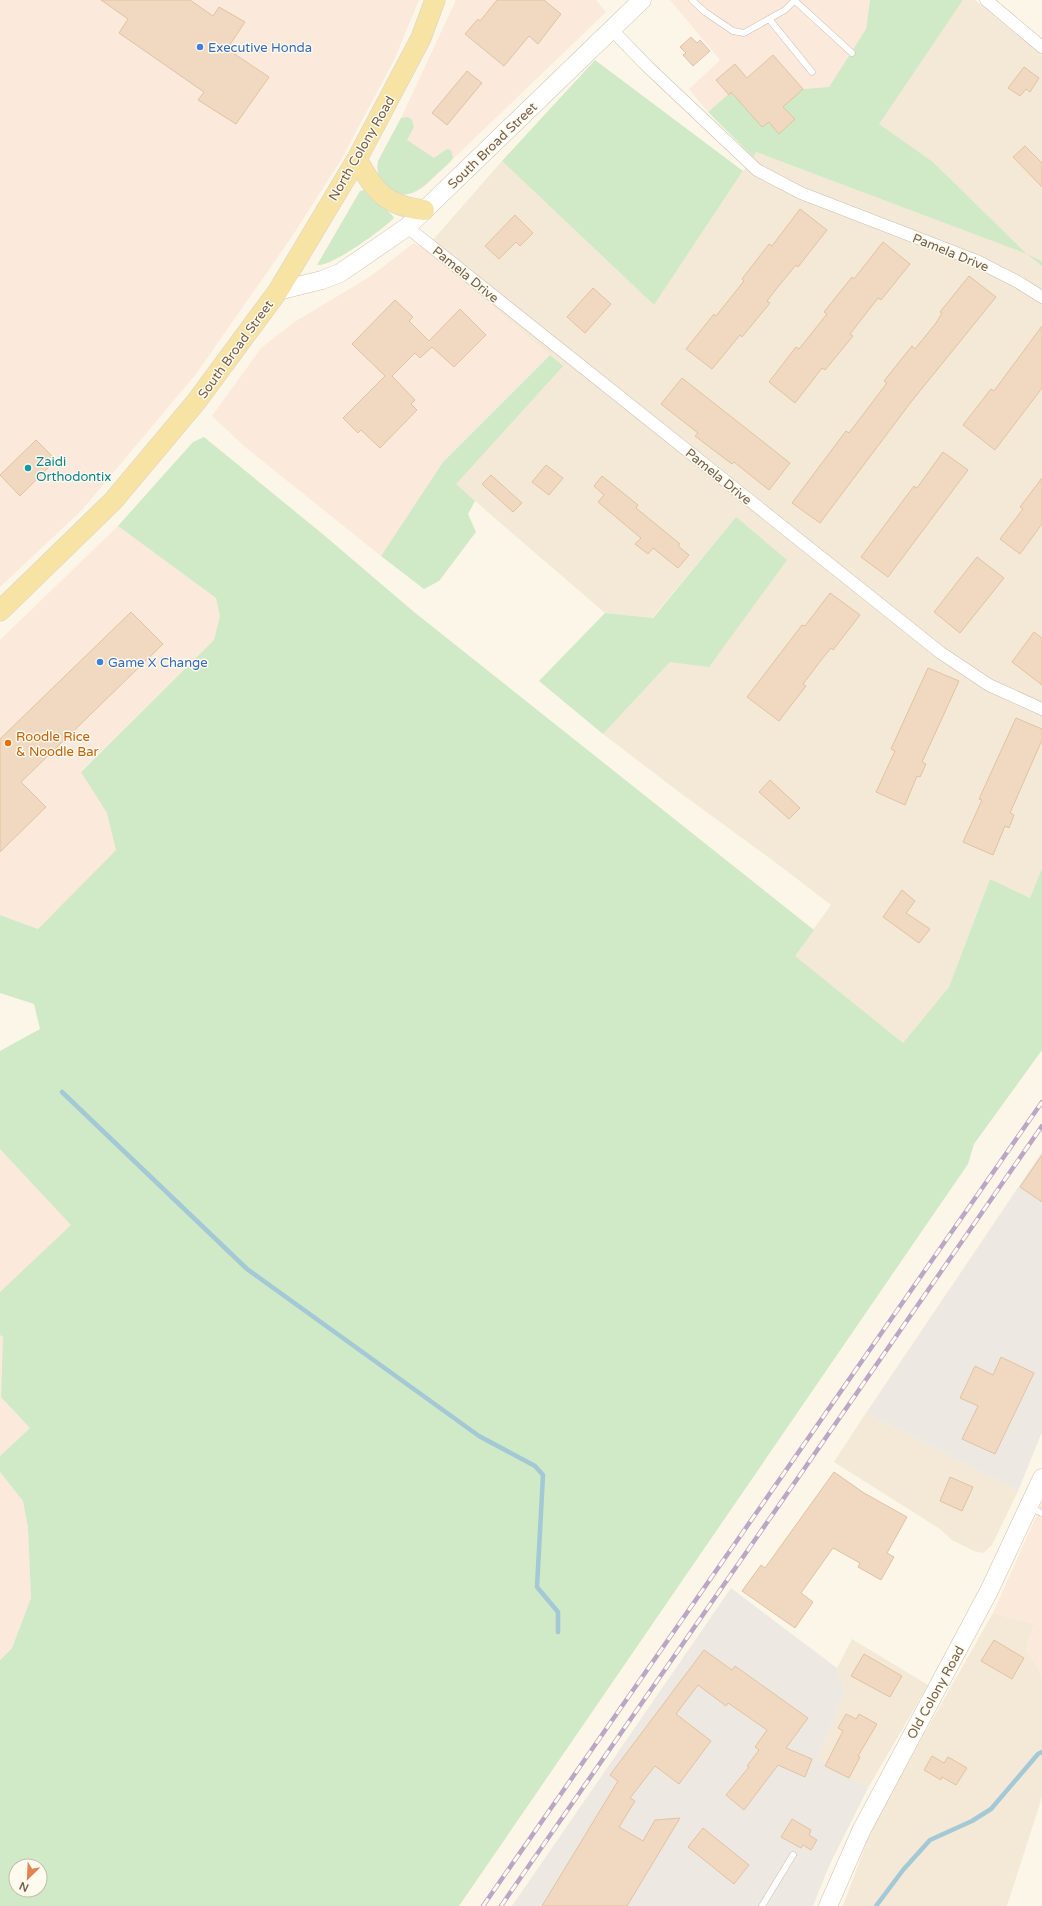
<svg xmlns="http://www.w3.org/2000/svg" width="1042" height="1906" viewBox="0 0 1042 1906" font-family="'Varela Round',sans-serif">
	<rect width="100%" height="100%" fill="#fcf6e8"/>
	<!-- residential -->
	<g fill="#f3e9d6">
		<polygon points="963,0 975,0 1042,55 1042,261 1029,255 1042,266 1042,868 1030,898 990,879 949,987 903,1043 794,956 831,905 771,859 679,792 603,734 670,662 736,517 652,618 605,613 475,501 455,484 562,366 425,249 502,161 654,305 756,152 1026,253 933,162 878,124"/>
		<polygon points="866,1413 1018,1491 992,1545 983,1553 974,1551 952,1540 940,1529 834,1462"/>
		<polygon points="993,1613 1034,1624 1026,1650 1042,1674 1042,1797 1007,1906 843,1906 874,1822"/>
		<polygon points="852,1639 928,1685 868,1788 817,1759 845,1692 837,1668"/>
	</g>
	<!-- commercial -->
	<g fill="#fbe9dc">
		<polygon points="0,0 419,0 395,58 341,160 291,238 196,374 81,511 0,587"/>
		<polygon points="456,0 596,0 606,12 423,188 414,193 398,195 378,161 401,118"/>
		<polygon points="670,0 870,0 866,29 829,87 803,89 783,107 795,119 779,134 762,127 732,92 708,112 689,89 720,60"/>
		<polygon points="414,243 425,249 550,355 443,462 381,556 245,447 212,416 261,348 293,323 371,276"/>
		<polygon points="118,526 216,598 220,616 214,640 81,771 107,813 117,849 38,929 0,915 0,640"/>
		<polygon points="0,1149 72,1225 0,1292"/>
		<polygon points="0,1335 3,1337 1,1397 30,1428 0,1456"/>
		<polygon points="0,1472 23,1501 28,1527 31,1598 12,1648 0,1660"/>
		<polygon points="1042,1503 1042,1674 1026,1650 1034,1624 993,1613"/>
	</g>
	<!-- industrial -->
	<g fill="#ede8e1">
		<polygon points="1042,1152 1042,1432 1018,1491 866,1413"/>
		<polygon points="731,1588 837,1668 845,1692 817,1759 868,1788 829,1866 813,1906 512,1906"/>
	</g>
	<!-- green -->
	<g fill="#d0e9c6" fill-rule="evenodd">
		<polygon points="870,0 963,0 879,124 933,162 1027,254 1042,261 1042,266 1027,254 756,152 753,157 708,112 731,92 762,127 769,122 779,133 794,120 783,107 803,89 829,87 866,29"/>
		<polygon points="595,60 743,171 654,305 502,161"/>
		<path d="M 408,117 L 412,120 L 414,127 L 407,140 L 434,158 L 447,149 L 451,150 L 453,158 C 449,164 443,168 438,173 C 423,188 402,207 384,184 C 379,177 376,171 378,161 L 401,118 Z"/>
		<path d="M 364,190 C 371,201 391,211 394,218 C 383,229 332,267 317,265 L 360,191 Z"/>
		<polygon points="550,355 563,366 456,484 475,501 468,514 476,532 439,581 424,589 381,556 443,462"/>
		<path d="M 204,437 L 325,536 L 414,612 L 814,930 L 795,956 L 903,1043 L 949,987 L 990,879 L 1030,898 L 1042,868 L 1042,1050 L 974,1144 L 968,1164 L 459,1906 L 0,1906 L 0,1660 L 12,1648 L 31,1598 L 28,1527 L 23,1501 L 0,1472 L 0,1456 L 30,1428 L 1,1397 L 3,1337 L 0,1335 L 0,1292 L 71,1225 L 0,1149 L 0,1051 L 40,1029 L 34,1004 L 0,993 L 0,915 L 38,929 L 116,850 L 107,813 L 81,772 L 214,640 L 220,616 L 216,598 L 118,526 L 193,442 ZM 16,1866 L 40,1866 L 40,1890 L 16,1890 Z"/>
		<polygon points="736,517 787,560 709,667 670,662 603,734 539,681 605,613 653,618"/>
	</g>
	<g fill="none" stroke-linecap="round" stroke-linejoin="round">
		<!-- stream -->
		<g stroke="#a3c8d6" stroke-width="4.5">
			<polyline points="62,1092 247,1269 479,1436 535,1466 543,1475 537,1587 558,1612 558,1632"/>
			<polyline points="876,1906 903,1870 930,1840 972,1821 991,1809 1038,1754 1042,1752"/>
		</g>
	</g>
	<!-- building -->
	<g fill="#f0d9c0" stroke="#e2c2a1">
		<polygon points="101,0 190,0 213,16 219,7 245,22 227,49 269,77 236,124 198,100 204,92 119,33 128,19"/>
		<polygon points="497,0 544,0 561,14 538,44 529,36 504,66 465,34 478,19 480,21"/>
		<polygon points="691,37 697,43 700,40 710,51 693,66 683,55 686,53 680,47"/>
		<polygon points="773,55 803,89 783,107 795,119 779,134 769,122 762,127 731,92 729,95 716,80 735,64 747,78"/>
		<polygon points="1024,67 1039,78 1030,92 1026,89 1020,96 1008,88"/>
		<polygon points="467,71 482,83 447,125 432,113"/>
		<polygon points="1025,146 1042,163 1042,187 1013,157"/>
		<polygon points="800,209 827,230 798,267 796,265 777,288 767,301 770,303 742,337 740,335 712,369 686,349 714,314 716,316 744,281 742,279 769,244 772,246"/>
		<polygon points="515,215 533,233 520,246 516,242 499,259 485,246"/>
		<polygon points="883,242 910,264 881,300 878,298 850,334 853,336 825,370 822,368 795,403 769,382 796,347 799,349 827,314 824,312 852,277 854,279"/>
		<polygon points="969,276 996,297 911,402 820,523 792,503 846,431 849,433 887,383 884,381 912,346 915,349 936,323 942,313 940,312"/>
		<polygon points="593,288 611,304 585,333 567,317"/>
		<polygon points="395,300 413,317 409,321 429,341 460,309 486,335 454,367 432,347 420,358 415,353 392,376 415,400 411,404 417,410 380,448 361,430 358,433 343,418 385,376 352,344"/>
		<polygon points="1042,326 1042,388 995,450 963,425 991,389 994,391"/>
		<polygon points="682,378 790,463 769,490 734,462 732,464 695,436 698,433 661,404"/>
		<polygon points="36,440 56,460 20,496 0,475"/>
		<polygon points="943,452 968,470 888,577 861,557 914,486 917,488"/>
		<polygon points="546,465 563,478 549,495 532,482"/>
		<polygon points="491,475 522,503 513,512 482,484"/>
		<polygon points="602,476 638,505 636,508 680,544 678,546 689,555 678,568 653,548 648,554 635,544 641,538 598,502 604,495 594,486"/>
		<polygon points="1042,478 1042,524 1020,554 1000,539 1023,509 1020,507"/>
		<polygon points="977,557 1004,578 960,633 934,612"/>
		<polygon points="830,593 860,615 833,650 831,648 822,659 803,684 806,686 779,721 747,697 802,625 805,626"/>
		<polygon points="131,612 163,644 21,782 46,807 0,852 0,739"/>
		<polygon points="1034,632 1042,638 1042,685 1012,662"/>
		<polygon points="928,668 959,681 922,762 926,764 920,777 917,776 905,805 876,792 895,751 891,749"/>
		<polygon points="1016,718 1042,729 1042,740 1010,813 1014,815 1009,828 1005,826 993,855 963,842 982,800 979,799"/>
		<polygon points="770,780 800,808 789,819 759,792"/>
		<polygon points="902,890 915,901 906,913 930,929 919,943 883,917"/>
		<polygon points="1042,1155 1042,1202 1020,1187"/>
		<polygon points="1001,1357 1034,1373 995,1454 962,1439 978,1406 960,1398 975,1366 993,1375"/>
		<polygon points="834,1472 864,1493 907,1517 887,1553 894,1557 881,1580 858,1567 860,1563 833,1548 801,1593 813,1602 795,1628 742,1591 761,1565 765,1568"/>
		<polygon points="950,1477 973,1487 962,1511 940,1501"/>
		<polygon points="994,1640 1024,1658 1012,1679 981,1661"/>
		<polygon points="704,1650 732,1670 735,1666 808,1718 786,1748 812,1759 805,1777 778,1765 744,1810 726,1795 749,1767 747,1766 759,1750 755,1747 767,1730 728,1703 726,1706 698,1685 676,1714 711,1741 679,1784 655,1766 630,1798 635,1801 619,1827 643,1841 655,1820 680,1818 627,1906 542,1906 618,1781 610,1775"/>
		<polygon points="864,1654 902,1676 890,1697 851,1676"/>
		<polygon points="846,1714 856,1719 859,1714 877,1724 858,1756 860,1757 849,1778 825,1766 843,1731 838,1728"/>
		<polygon points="932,1756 944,1763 948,1757 967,1768 956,1785 942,1777 941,1780 924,1770"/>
		<polygon points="792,1819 811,1830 809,1835 817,1840 811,1850 803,1845 801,1848 781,1837"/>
		<polygon points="703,1828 749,1865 734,1884 688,1847"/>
	</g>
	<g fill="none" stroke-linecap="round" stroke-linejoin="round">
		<defs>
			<g id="lane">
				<polyline points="692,0 705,12 733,31 744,33 785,10 795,0"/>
				<polyline points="794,0 852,53"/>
				<polyline points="769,19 812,72"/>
				<polyline points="1031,1508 1042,1513"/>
				<polyline points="762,1906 793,1855"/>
			</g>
			<g id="street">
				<polyline points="986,0 1042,47"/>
				<polyline points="612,30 648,67 757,170 801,193 977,261 1018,282 1042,297"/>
				<polyline points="407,227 941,653 989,685 1042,709"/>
			</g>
			<g id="secondary">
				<polyline points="278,291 322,280 340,273 407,227 642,0"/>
				<polyline points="828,1906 861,1831 989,1591 1042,1478"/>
			</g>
			<g id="primary">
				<path d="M 357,159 C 375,192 386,206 424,210"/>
				<polyline points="0,611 113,501 196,402 278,291 357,159 421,38 435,0"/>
			</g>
		</defs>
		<!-- lane casing -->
		<use href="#lane" stroke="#cdbfae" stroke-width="7"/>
		<!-- street casing -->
		<use href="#street" stroke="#cdbfae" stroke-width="13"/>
		<!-- secondary casing -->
		<use href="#secondary" stroke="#d0c1ab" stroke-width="19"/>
		<!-- primary casing -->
		<use href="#primary" stroke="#d8d2cd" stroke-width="21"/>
		<!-- lane -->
		<use href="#lane" stroke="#fff" stroke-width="6"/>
		<!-- street -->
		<use href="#street" stroke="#fff" stroke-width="12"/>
		<!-- secondary -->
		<use href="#secondary" stroke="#fff" stroke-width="18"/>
		<!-- primary -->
		<use href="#primary" stroke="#f7e3a3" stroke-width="20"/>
		<defs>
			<g id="rail">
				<polyline points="483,1906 1042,1102"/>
				<polyline points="501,1906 1042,1126"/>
			</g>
		</defs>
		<!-- rail casing -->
		<use href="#rail" stroke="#bba6c6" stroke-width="4.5"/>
		<!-- rail -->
		<use href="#rail" stroke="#fefaee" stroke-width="3" stroke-dasharray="9" stroke-linecap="butt"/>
	</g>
	<!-- markers -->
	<g fill="#3f7fe0" stroke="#fefaee" stroke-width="1.5">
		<circle cx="200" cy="47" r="4"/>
		<circle cx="100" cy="662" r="4"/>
	</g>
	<circle fill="#0f9aa8" stroke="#fefaee" stroke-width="1.5" cx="28" cy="468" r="4"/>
	<circle fill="#e8710a" stroke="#fefaee" stroke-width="1.5" cx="8" cy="743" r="4"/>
	<g text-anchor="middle" stroke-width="3" stroke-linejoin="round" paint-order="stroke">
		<!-- shop labels -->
		<g font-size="13" fill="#366cbe" stroke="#fefaee" text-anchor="start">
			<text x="208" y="52">Executive Honda</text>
			<text x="108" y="667">Game X Change</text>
		</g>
		<!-- street labels -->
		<g font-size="13" fill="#75604c" stroke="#fefaee">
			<text transform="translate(492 145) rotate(-44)" y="5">South Broad Street</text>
			<text transform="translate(361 148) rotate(-60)" y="5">North Colony Road</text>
			<text transform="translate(951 252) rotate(22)" y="5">Pamela Drive</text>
			<text transform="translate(466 274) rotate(39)" y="5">Pamela Drive</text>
			<text transform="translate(235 349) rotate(-54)" y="5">South Broad Street</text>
			<text transform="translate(719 476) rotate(39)" y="5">Pamela Drive</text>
			<text transform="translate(935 1692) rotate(-61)" y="5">Old Colony Road</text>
		</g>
		<!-- culture labels -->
		<g font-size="13" fill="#0d838f" stroke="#fefaee" text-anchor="start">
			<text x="36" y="466">Zaidi<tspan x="36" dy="15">Orthodontix</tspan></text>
		</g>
		<!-- food labels -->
		<g font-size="13" fill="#c56008" stroke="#fefaee" text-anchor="start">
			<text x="16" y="741">Roodle Rice<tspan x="16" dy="15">&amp; Noodle Bar</tspan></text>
		</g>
	</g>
	<!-- north arrow -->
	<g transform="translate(28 1878) rotate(204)"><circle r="19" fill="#fefaee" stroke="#c7bcad"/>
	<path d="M0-3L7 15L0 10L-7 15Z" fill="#e18452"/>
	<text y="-6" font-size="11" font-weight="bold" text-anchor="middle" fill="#75604c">N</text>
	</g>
</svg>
